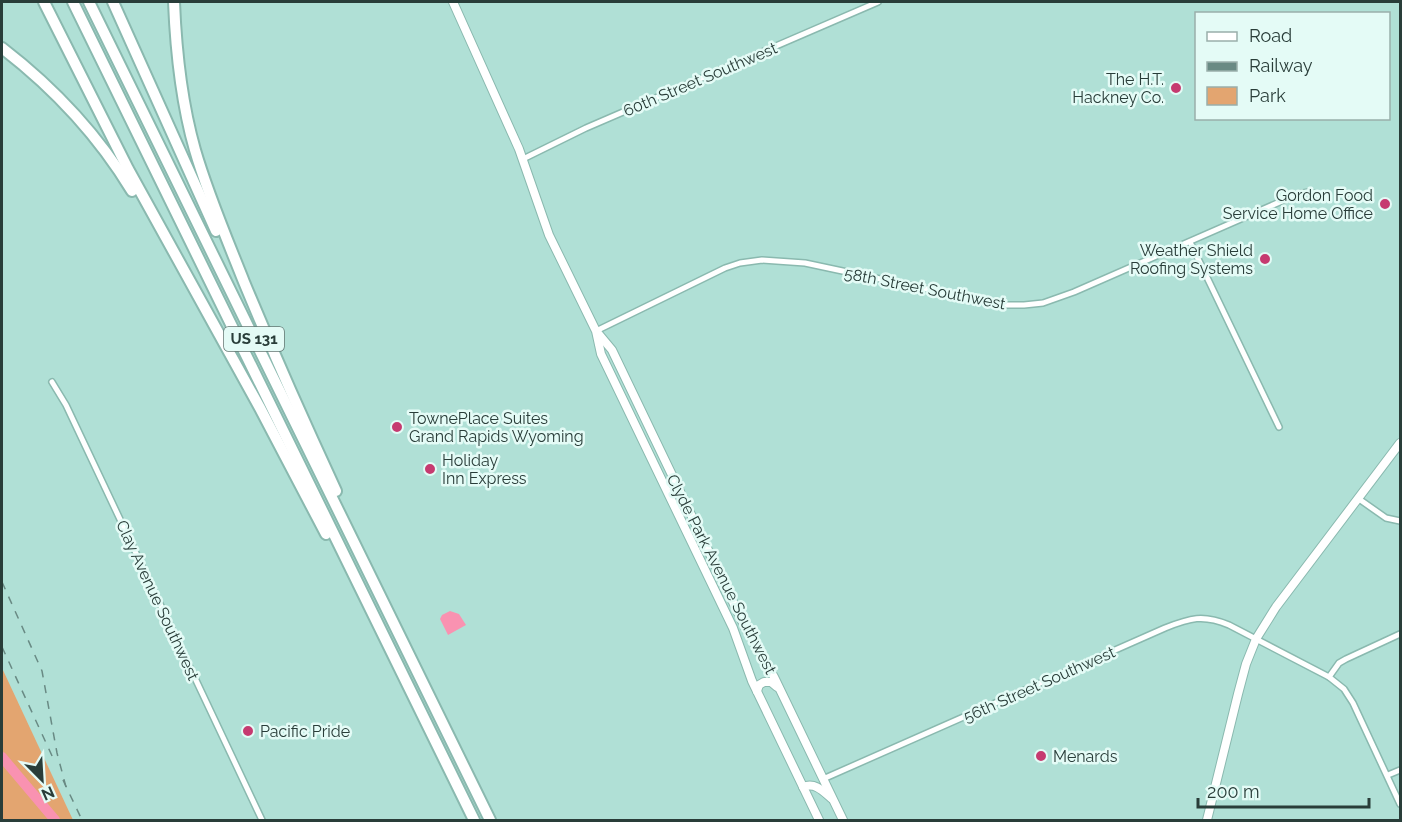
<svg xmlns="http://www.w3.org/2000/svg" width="1402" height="822" viewBox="0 0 1402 822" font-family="Raleway,sans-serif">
	<rect width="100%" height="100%" fill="#b0e0d6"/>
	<!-- green -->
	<polygon fill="#e3a570" points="2,668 73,820 2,820"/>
	<!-- water -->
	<polygon fill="#f992b1" points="450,611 459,614 466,625 448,635 440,619 442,615"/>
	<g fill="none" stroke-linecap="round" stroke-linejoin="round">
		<!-- river -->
		<polyline stroke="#f992b1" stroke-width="10" points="2,757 55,820"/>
		<defs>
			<g id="street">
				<polyline points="523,159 586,128 878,2"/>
				<polyline points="1190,242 1279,427"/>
				<polyline points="596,331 725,268 740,263 762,260 805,263 1002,305 1024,305 1043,303 1074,292 1298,194 1309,192 1320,195"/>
				<polyline points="52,382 66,405 262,820"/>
				<polyline points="1359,499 1386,518 1400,521"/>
				<polyline points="1329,677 1339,663 1346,659 1400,634"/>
				<polyline points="1388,775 1400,770"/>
				<path d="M 823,779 L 1165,628 C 1190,618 1203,614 1229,625 L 1329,677 L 1344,689 L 1353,703 L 1400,804"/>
			</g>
			<g id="secondary">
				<polyline points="453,2 519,149 549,235 596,331 601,354 733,628 752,681 819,820"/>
				<polyline points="597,332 612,350 745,627 774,677 843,820"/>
				<polyline points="757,691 759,685 764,682 771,682 777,687"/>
				<path d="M 803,787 C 815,782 823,791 831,798"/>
				<polyline points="1207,820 1238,694 1246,664 1256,639 1276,607 1400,443"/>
			</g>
			<g id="highway">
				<polyline points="44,2 128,169 260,408 326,534"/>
				<polyline points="73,2 474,820"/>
				<polyline points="89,2 490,820"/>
				<polyline points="113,2 216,231"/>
				<path d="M 174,2 C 176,52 181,101 195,150 C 208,195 227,239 244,282 C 273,352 304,422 336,491"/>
				<path d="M 2,48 C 54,88 98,135 132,191"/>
			</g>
		</defs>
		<!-- street casing -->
		<use href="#street" stroke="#8ab9af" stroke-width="8"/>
		<!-- secondary casing -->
		<use href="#secondary" stroke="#8ab9af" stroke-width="10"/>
		<!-- highway casing -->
		<use href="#highway" stroke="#8ab9af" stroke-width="14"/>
		<!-- street -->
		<use href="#street" stroke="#fff" stroke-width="5"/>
		<!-- secondary -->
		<use href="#secondary" stroke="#fff" stroke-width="8"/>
		<!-- highway -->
		<use href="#highway" stroke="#fff" stroke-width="10"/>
		<!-- rail -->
		<g stroke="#698a84" stroke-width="1.5" stroke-dasharray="8 8" stroke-linecap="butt">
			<polyline points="2,582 42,671 57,753 66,787"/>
			<polyline points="2,647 53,758"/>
			<polyline points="63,780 82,820"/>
		</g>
	</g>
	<!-- markers -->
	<g fill="#c63a70" stroke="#e4fbf6" stroke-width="2">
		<circle cx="1176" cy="88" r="6"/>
		<circle cx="1385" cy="204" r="6"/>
		<circle cx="1265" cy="259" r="6"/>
		<circle cx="397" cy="427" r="6"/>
		<circle cx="430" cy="469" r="6"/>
		<circle cx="248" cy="731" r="6"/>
		<circle cx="1041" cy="756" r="6"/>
	</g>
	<g text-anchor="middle" stroke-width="5" stroke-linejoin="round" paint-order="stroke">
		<!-- shield labels -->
		<rect fill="#e4fbf6" stroke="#617672" stroke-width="1.5" x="224" y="327" width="60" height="24" rx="4.5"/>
		<g font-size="15" font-weight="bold" fill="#293d39">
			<text x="254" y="344">US 131</text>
		</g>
		<!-- street labels -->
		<g font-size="16" fill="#293d39" stroke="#e4fbf6">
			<text transform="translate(700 79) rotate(-23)" y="6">60th Street Southwest</text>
			<text transform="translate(925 288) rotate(11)" y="6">58th Street Southwest</text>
			<text transform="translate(722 574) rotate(63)" y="6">Clyde Park Avenue Southwest</text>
			<text transform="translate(158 600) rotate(65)" y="6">Clay Avenue Southwest</text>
			<text transform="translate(1039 684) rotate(-24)" y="6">56th Street Southwest</text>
		</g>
		<!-- poi labels -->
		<g font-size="16" fill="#293d39" stroke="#e4fbf6" text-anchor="start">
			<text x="1164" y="85" text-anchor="end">The H.T.<tspan x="1164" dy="18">Hackney Co.</tspan></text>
			<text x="1373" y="201" text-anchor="end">Gordon Food<tspan x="1373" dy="18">Service Home Office</tspan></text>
			<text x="1253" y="256" text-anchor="end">Weather Shield<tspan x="1253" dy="18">Roofing Systems</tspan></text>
			<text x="409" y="424">TownePlace Suites<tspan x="409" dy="18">Grand Rapids Wyoming</tspan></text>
			<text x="442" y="466">Holiday<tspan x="442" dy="18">Inn Express</tspan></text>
			<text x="260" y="737">Pacific Pride</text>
			<text x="1053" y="762">Menards</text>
		</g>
	</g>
	<!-- border -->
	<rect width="1402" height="822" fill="none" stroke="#293d39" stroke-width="6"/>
	<!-- legend -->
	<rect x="1195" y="12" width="195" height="108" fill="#e4fbf6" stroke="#99afaa" stroke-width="1.5"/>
	<rect x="1207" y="32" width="30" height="9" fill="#ffffff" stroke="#99afaa" stroke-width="1.5"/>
	<text x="1249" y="42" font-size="18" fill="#293d39">Road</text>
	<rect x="1207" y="62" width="30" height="9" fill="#698a84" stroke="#99afaa" stroke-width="1.5"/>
	<text x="1249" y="72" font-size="18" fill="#293d39">Railway</text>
	<rect x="1207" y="87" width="30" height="18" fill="#e3a570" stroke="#99afaa" stroke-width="1.5"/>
	<text x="1249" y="102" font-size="18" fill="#293d39">Park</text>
	<!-- north arrow -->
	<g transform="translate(42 780) rotate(156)" stroke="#e4fbf6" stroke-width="4.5" paint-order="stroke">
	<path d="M0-4.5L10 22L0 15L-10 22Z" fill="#293d39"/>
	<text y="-9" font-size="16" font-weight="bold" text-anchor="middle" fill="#293d39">N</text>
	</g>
	<!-- scale -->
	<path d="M1198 798v9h171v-9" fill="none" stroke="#293d39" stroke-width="3"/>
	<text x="1207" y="798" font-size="18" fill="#293d39" stroke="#e4fbf6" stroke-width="4.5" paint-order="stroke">200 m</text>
</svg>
